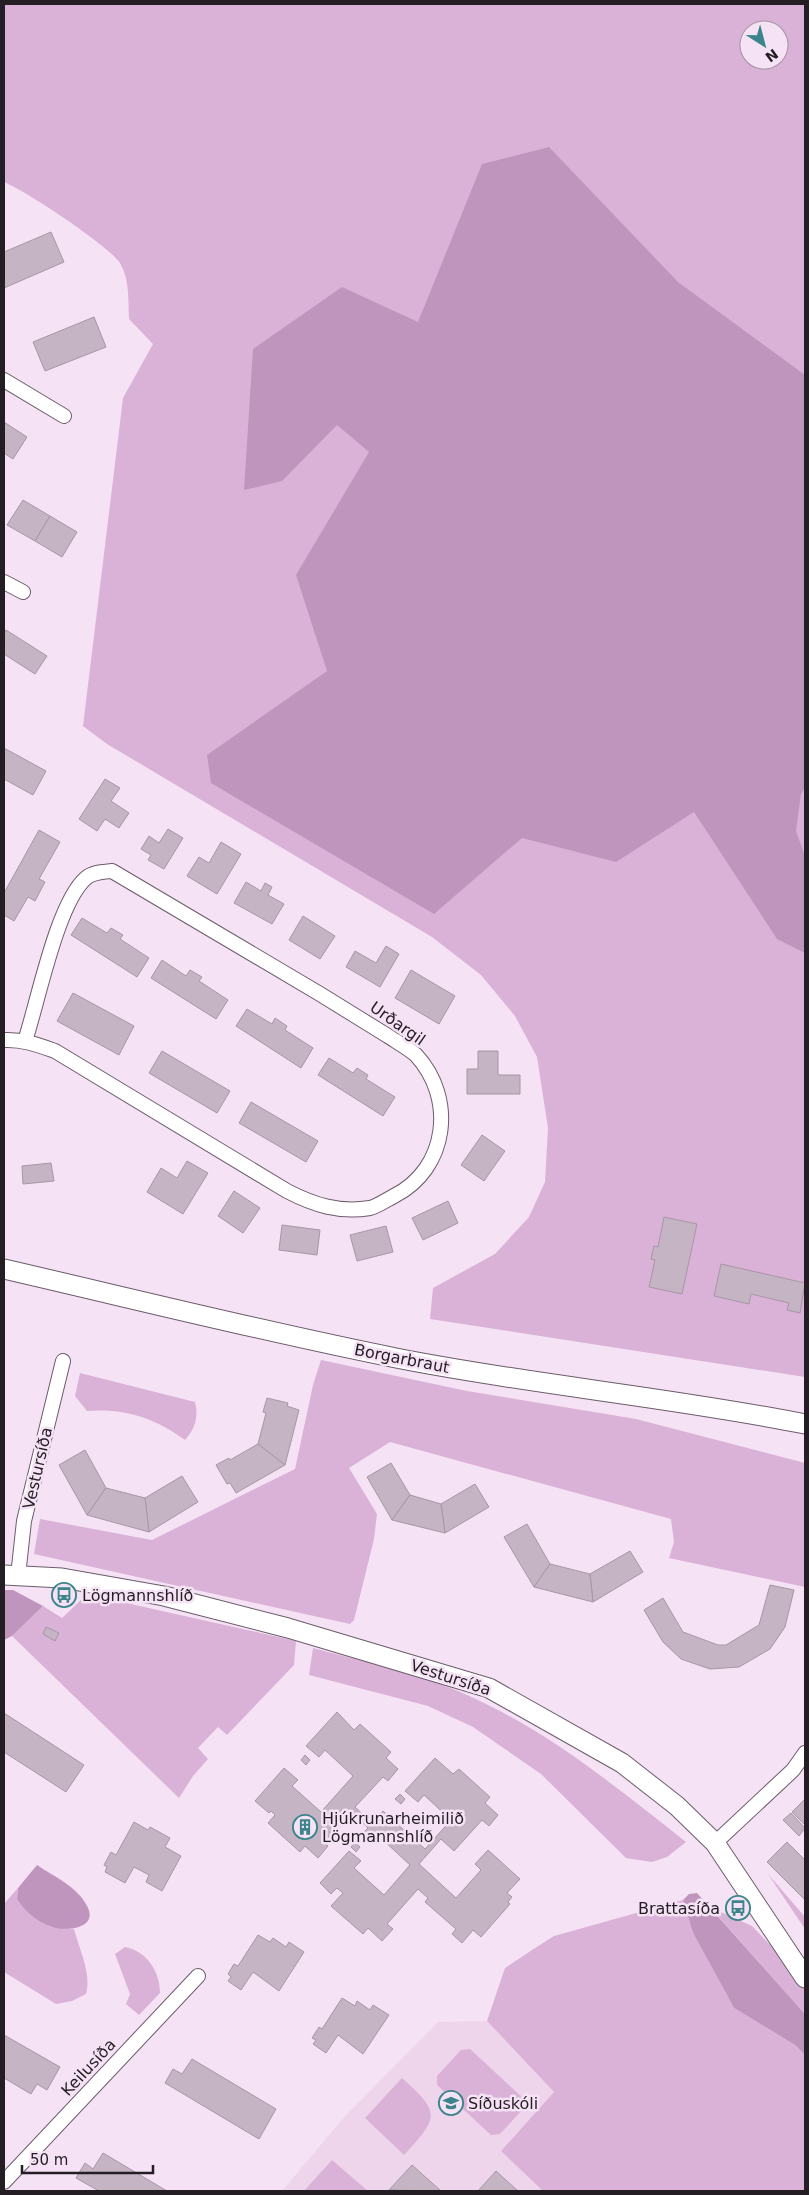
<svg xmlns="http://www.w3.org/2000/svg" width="809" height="2195" viewBox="0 0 809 2195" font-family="'DejaVu Sans',sans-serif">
	<rect width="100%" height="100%" fill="#f5e2f4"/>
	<!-- built -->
	<polygon fill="#eed5ec" points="487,2021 554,2092 501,2151 543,2191 282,2191 345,2116 438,2022"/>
	<!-- green -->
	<g fill="#dab2d8" fill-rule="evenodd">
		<path d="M 4,4 L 805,4 L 805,1377 L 430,1319 L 433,1288 L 495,1254 L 529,1217 L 545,1182 L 548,1128 L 537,1057 L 515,1016 L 481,975 L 432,937 L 107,744 L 83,726 L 123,398 L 153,344 L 129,319 C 128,300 130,280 120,263 C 108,245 26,191 4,182 ZM 749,30 L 779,30 L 779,60 L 749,60 Z"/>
		<polygon points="321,1360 467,1391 636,1419 805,1463 805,1587 669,1558 674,1542 671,1519 390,1442 349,1468 377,1514 374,1539 354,1620 350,1624 34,1554 40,1519 152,1540 295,1469 313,1385"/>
		<path d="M 80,1373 L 195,1402 C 199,1417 195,1429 185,1440 C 155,1418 125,1408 87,1411 L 75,1396 Z"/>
		<polygon points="104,1598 296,1641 294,1665 227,1735 218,1727 198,1748 208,1759 193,1776 179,1798 12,1636 43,1606 62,1618 82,1599"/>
		<path d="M 313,1648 C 350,1658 388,1666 423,1678 C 524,1711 605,1778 686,1842 L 667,1857 L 652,1862 L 626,1858 L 541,1774 L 473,1727 L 428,1706 L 309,1675 Z"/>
		<polygon points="768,1874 805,1917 805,1929"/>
		<path d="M 18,1888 L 17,1899 L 50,1927 L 74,1929 C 79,1948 92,1975 86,1994 L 72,2001 L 56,2004 L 4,1972 L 4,1904 Z"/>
		<polygon points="683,1900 693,1933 734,2008 795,2045 805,2055 805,2191 543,2191 501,2151 554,2092 487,2021 505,1968 532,1950 554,1936"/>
		<polygon points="710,1907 752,1926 778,1953 805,1987 805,2014"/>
		<path d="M 125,1947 C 147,1951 160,1972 160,1993 L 139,2015 L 126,2004 L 130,1994 L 115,1954 Z"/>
		<polygon points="470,2049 524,2099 524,2108 500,2134 491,2135 437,2085 437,2076 461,2050"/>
		<path d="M 402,2078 C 441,2113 439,2117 404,2155 L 365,2118 Z"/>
		<polygon points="332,2160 368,2191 304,2191"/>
	</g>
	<!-- forest -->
	<g fill="#bf95bd">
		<polygon points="549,147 678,282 805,375 805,788 801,794 796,831 805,856 805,953 777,939 694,812 616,862 522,838 434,914 211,783 207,755 327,671 296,575 369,452 337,425 282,481 244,490 253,349 342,287 418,322 482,164"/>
		<polygon points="4,1590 13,1590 43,1606 12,1636 4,1640"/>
		<path d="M 37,1865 C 53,1876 78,1887 87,1906 C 100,1930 62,1932 49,1926 C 35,1920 25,1911 17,1899 L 18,1888 Z"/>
		<polygon points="697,1893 805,2014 805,2055 795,2045 734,2008 693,1933 683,1900 689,1894"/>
	</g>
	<!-- building -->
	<g fill="#c5b4c4" stroke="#a796a6">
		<polygon points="51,232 64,262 4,288 4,252"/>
		<polygon points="94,317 106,347 45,371 33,342"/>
		<polygon points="4,422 27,437 13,459 4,453"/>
		<polygon points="23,500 50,516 35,541 7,525"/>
		<polygon points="50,516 77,532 62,557 35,541"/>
		<polygon points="6,630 47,656 35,674 4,654 4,634"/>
		<polygon points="4,748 46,771 33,795 4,779"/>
		<polygon points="105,779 120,788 111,801 129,813 119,828 105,819 97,831 79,819"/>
		<polygon points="168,829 183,838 164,869 148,860 151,855 141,849 149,836 159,843"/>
		<polygon points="39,830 60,842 39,879 45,882 35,901 28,897 14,921 4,915 4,893"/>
		<polygon points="221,842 241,854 217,894 187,876 199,857 209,863"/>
		<polygon points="246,882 261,891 265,883 272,887 268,895 284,904 272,924 234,903"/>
		<polygon points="303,916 335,936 320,959 289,940"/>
		<polygon points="82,918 107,933 111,928 123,935 120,939 149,958 137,977 71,935"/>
		<polygon points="386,946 399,954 380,987 346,967 355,951 376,963"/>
		<polygon points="162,960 186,976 190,970 202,977 199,981 228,1000 216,1019 151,978"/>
		<polygon points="411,970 455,996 439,1024 395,998"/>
		<polygon points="73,993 134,1026 119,1055 57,1021"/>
		<polygon points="247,1009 272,1024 275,1018 287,1026 285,1030 313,1048 301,1068 236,1026"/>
		<polygon points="162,1051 230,1091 217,1113 149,1073"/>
		<polygon points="478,1051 498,1051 498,1075 520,1075 520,1094 467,1094 467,1069 478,1069"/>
		<polygon points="329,1058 353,1073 357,1068 368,1075 366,1079 395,1097 383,1116 318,1075"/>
		<polygon points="251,1102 318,1141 306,1162 239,1123"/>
		<polygon points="482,1135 505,1151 484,1181 461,1165"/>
		<polygon points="187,1161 208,1173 183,1214 147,1192 161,1168 177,1178"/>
		<polygon points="51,1163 54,1181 23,1184 22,1166"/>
		<polygon points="234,1191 260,1208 243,1233 218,1216"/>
		<polygon points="448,1201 458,1223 423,1240 412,1218"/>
		<polygon points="664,1217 697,1224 682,1294 649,1287 655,1260 651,1259 654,1246 658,1247"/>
		<polygon points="282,1225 320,1230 317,1255 279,1250"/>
		<polygon points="386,1226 393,1252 357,1261 350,1235"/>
		<polygon points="721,1264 805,1283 800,1313 787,1310 789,1303 751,1294 749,1304 714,1296"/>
		<polygon points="267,1398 288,1403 287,1406 299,1410 285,1465 258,1444 266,1413 263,1412"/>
		<polygon points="258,1444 285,1465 236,1493 230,1483 227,1484 216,1465 229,1458 230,1460"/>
		<polygon points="85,1450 106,1488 87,1515 59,1465"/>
		<polygon points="391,1463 410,1495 392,1520 367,1477"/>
		<polygon points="182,1476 198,1502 149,1532 145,1498"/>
		<polygon points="475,1484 489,1507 445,1533 441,1504"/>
		<polygon points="106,1488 145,1498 149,1532 87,1515"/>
		<polygon points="410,1495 441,1504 445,1533 392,1520"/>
		<polygon points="527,1524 550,1564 534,1587 504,1537"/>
		<polygon points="630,1551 643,1572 593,1602 590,1574"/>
		<polygon points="550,1564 590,1574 593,1602 534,1587"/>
		<polygon points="770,1585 794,1590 785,1627 770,1649 739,1667 710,1669 681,1659 663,1642 644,1610 663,1598 683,1632 718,1645 726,1645 759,1625"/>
		<polygon points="46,1627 59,1633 55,1641 43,1634"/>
		<polygon points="337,1712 354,1730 360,1724 391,1752 386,1758 398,1769 388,1781 383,1777 355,1807 372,1823 383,1811 425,1849 451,1820 424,1795 418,1802 405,1791 435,1758 453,1774 459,1769 490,1797 485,1803 498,1815 489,1826 482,1820 454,1851 441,1839 419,1864 456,1898 481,1870 475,1864 488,1850 520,1879 507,1893 512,1897 508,1902 510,1904 481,1937 473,1930 462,1943 452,1934 456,1929 425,1902 428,1898 418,1889 387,1924 393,1929 382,1941 368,1928 363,1934 331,1906 343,1893 337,1888 331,1894 320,1883 349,1851 361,1861 354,1868 384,1895 410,1865 382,1839 378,1844 364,1832 368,1828 351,1812 324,1842 328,1846 318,1858 305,1846 300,1852 268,1823 275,1815 271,1811 269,1813 255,1801 284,1768 298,1780 292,1786 321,1812 353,1776 325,1750 319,1757 306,1746"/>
		<polygon points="4,1713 84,1765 66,1792 4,1752"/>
		<polygon points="305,1755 310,1760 306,1765 301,1760"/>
		<polygon points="400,1794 405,1799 401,1804 395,1799"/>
		<polygon points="805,1799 805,1825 792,1812"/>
		<polygon points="791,1813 805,1828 799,1836 783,1820"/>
		<polygon points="134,1822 148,1830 150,1827 170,1838 165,1847 181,1856 162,1891 146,1882 149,1875 134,1867 125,1883 105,1872 107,1867 104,1865 111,1852 116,1855"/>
		<polygon points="355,1842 360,1847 356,1852 351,1847"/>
		<polygon points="787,1842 805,1860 805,1900 767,1862"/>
		<polygon points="258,1935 270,1942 273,1938 286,1947 289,1942 304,1952 279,1991 253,1972 241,1990 228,1981 231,1977 228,1974 234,1964 238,1966"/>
		<polygon points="342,1998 355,2006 357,2001 370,2010 373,2005 389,2015 363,2054 338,2035 326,2053 313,2044 316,2040 312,2038 319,2027 322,2029"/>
		<polygon points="4,2035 60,2067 47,2090 37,2084 31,2094 4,2078"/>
		<polygon points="192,2059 276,2109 259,2139 165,2083 173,2069 182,2074"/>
		<polygon points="103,2153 167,2191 99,2191 76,2178 85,2163 93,2169"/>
		<polygon points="412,2165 441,2191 389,2190"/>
		<polygon points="496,2171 518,2191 478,2191"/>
	</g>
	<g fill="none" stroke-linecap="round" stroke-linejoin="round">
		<defs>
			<g id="street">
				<polyline points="4,380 64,416"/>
				<polyline points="4,582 23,592"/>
				<path d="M 4,1040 C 22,1039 38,1045 55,1051 L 287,1191 C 314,1205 339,1213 370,1208 C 378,1206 386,1200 394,1196 C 448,1169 456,1098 416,1055 C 408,1048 397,1042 388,1036 C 365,1022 343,1008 320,994 C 251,953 181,912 112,871 C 103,872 93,872 86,878 C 57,903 38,1002 25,1041"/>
				<polyline points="18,1576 24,1521 63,1361"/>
				<polyline points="715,1843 793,1770 805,1753"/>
				<polyline points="4,2182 198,1976"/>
			</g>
			<g id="secondary">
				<path d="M 4,1269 C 134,1299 265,1332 396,1358 C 532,1385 670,1397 805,1424"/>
				<polyline points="4,1575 62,1578 164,1596 288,1628 489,1688 622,1763 677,1806 715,1843 805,1978"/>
			</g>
		</defs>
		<!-- street casing -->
		<use href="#street" stroke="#6c5c6b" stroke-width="16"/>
		<!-- secondary casing -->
		<use href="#secondary" stroke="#6c5c6b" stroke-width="21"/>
		<!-- street -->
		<use href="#street" stroke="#fff" stroke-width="14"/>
		<!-- secondary -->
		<use href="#secondary" stroke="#fff" stroke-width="19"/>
	</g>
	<!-- icons -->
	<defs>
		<symbol id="bus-ring" viewBox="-11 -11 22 22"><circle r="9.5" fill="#f5e2f4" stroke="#3c848b" stroke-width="1.5"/><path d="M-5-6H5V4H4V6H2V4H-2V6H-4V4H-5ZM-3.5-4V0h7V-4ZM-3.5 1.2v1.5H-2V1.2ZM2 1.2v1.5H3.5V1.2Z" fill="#3c848b"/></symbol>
		<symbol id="building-ring" viewBox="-11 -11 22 22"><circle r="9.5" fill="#f5e2f4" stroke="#3c848b" stroke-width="1.5"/><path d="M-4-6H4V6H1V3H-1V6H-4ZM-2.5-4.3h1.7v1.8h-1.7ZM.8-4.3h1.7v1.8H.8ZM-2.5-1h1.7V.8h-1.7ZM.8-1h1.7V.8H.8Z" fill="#3c848b"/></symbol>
		<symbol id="school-ring" viewBox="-11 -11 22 22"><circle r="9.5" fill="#f5e2f4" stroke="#3c848b" stroke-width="1.5"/><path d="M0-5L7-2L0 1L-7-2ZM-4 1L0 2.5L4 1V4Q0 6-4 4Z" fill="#3c848b"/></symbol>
	</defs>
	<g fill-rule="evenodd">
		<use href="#bus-ring" x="50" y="1581" width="28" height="28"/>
		<use href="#building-ring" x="291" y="1813" width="28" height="28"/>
		<use href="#bus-ring" x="724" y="1894" width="28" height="28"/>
		<use href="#school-ring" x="437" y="2089" width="28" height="28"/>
	</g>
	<g text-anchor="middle" stroke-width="5" stroke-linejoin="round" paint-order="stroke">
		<!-- street labels -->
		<g font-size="16" fill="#241e24" stroke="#f5e2f4">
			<text transform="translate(398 1023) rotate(35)" y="6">Urðargil</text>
			<text transform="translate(402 1358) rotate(11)" y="6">Borgarbraut</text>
			<text transform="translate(37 1468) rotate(-77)" y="6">Vestursíða</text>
			<text transform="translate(451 1677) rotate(18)" y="6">Vestursíða</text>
			<text transform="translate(88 2067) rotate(-47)" y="6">Keilusíða</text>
		</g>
		<!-- poi labels -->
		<g font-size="16" fill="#241e24" stroke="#f5e2f4" text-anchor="start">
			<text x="82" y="1601">Lögmannshlíð</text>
			<text x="322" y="1824">Hjúkrunarheimilið<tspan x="322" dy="18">Lögmannshlíð</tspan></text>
			<text x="720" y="1914" text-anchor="end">Brattasíða</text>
			<text x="468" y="2109">Síðuskóli</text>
		</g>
	</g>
	<!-- border -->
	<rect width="809" height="2195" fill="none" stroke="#241e24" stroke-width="10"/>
	<!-- north arrow -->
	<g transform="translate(764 45) rotate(144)"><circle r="24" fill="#f5e2f4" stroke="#a194a1"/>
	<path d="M0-4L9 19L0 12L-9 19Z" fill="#3c848b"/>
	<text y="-8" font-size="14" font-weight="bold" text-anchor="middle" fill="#241e24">N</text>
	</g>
	<!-- scale -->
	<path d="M22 2165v8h131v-8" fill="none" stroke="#241e24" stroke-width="2.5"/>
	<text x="30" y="2165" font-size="15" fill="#241e24" stroke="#f5e2f4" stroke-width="4" paint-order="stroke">50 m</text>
</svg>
